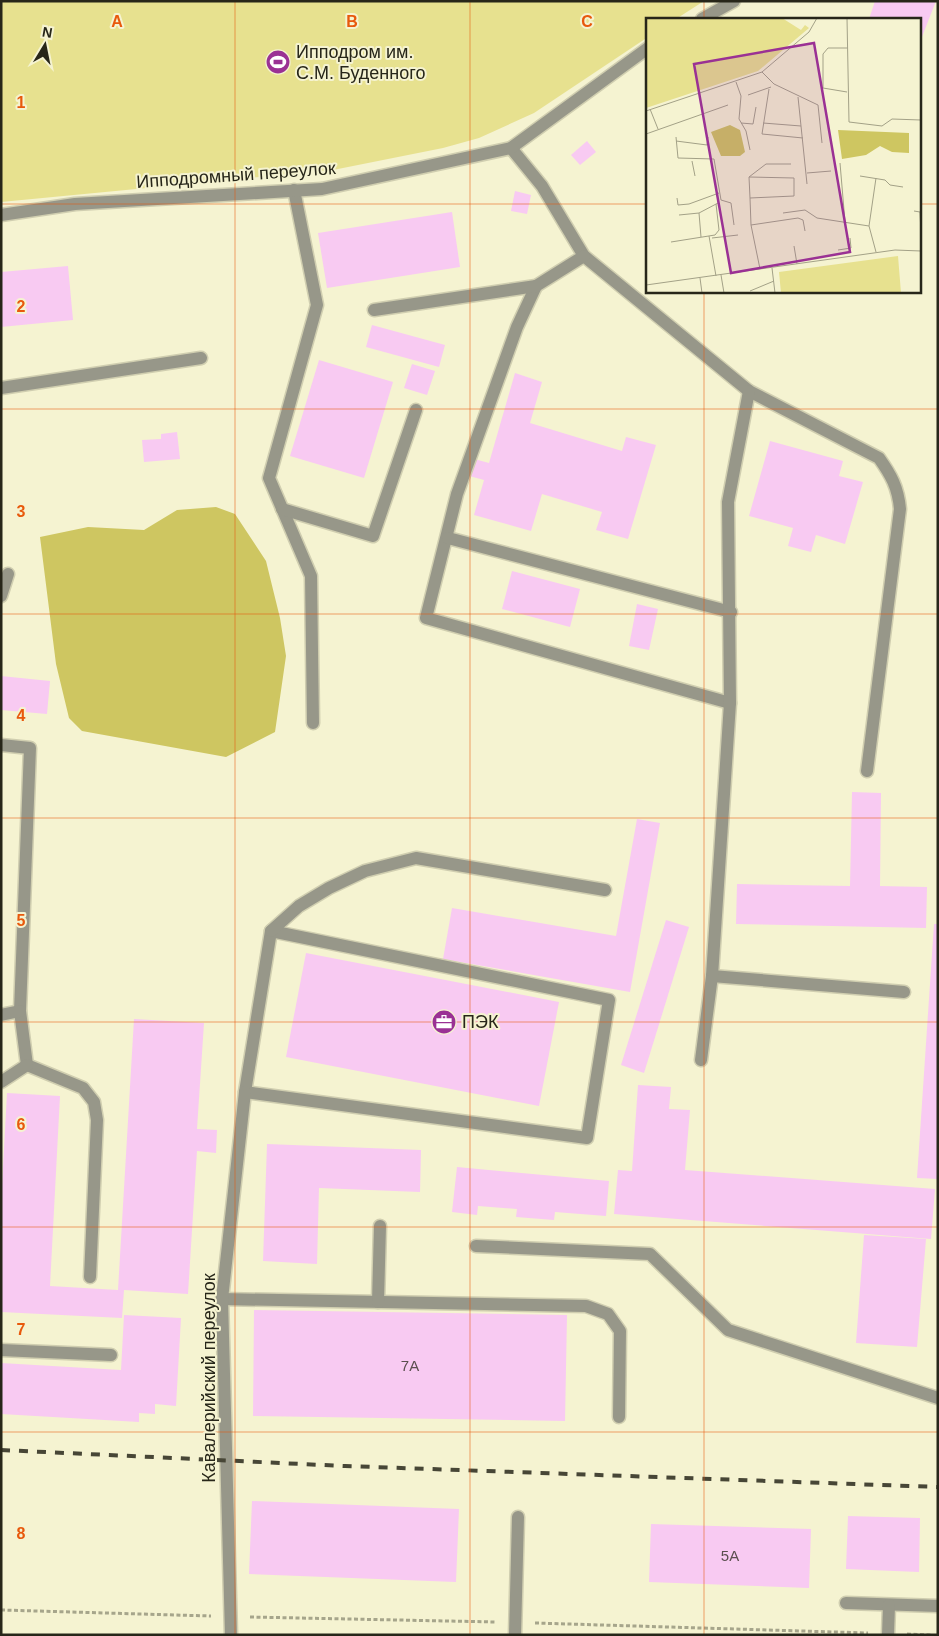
<svg xmlns="http://www.w3.org/2000/svg" width="939" height="1636" viewBox="0 0 939 1636" font-family="Arial,sans-serif">
	<rect width="100%" height="100%" fill="#f5f3d1"/>
	<!-- green -->
	<polygon fill="#e7e18f" points="1,1 704,1 676,19 648,19 648,37 534,113 479,138 443,148 333,170 1,202"/>
	<!-- forest -->
	<polygon fill="#cec661" points="216,507 235,514 266,561 280,618 286,656 275,732 226,757 82,731 69,718 56,664 40,537 88,527 144,530 177,510"/>
	<!-- building -->
	<g fill="#f8caf2">
		<polygon points="875,1 936,1 920,42 920,19 869,19"/>
		<polygon points="587,141 596,152 580,165 571,155"/>
		<polygon points="515,191 531,195 527,214 511,211"/>
		<polygon points="452,212 460,267 327,288 318,233"/>
		<polygon points="68,266 73,320 1,327 1,272"/>
		<polygon points="372,325 445,345 439,367 366,347"/>
		<polygon points="319,360 393,382 364,478 290,456"/>
		<polygon points="412,364 435,371 427,395 404,388"/>
		<polygon points="515,373 542,382 530,423 622,451 626,437 656,445 628,539 596,530 602,512 542,494 531,531 474,515 484,480 462,474 467,457 489,463"/>
		<polygon points="177,432 180,459 144,462 142,440 161,439 161,434"/>
		<polygon points="770,441 843,461 839,476 863,482 845,544 816,535 811,552 788,546 793,528 749,516"/>
		<polygon points="512,571 580,589 570,627 502,609"/>
		<polygon points="637,604 658,609 649,650 629,646"/>
		<polygon points="1,676 50,681 47,714 1,710"/>
		<polygon points="852,792 881,793 880,886 927,887 926,928 736,924 737,884 850,886"/>
		<polygon points="637,819 660,823 630,992 443,959 452,908 616,936"/>
		<polygon points="666,920 689,927 644,1073 621,1065"/>
		<polygon points="934,924 938,924 938,1179 917,1178"/>
		<polygon points="306,953 559,1002 539,1106 286,1057"/>
		<polygon points="134,1019 204,1023 197,1129 217,1130 216,1153 197,1151 188,1294 124,1290 122,1318 1,1312 1,1204 7,1093 60,1096 50,1286 118,1290"/>
		<polygon points="638,1085 671,1087 669,1109 690,1110 685,1170 935,1189 931,1239 614,1214 618,1170 632,1171"/>
		<polygon points="267,1144 421,1150 420,1192 319,1188 317,1264 263,1261"/>
		<polygon points="457,1167 609,1181 606,1216 555,1212 554,1220 516,1217 517,1209 478,1206 477,1215 452,1212"/>
		<polygon points="864,1235 926,1239 917,1347 856,1343"/>
		<polygon points="254,1310 567,1315 565,1421 253,1416"/>
		<polygon points="124,1315 181,1318 176,1406 155,1404 155,1414 139,1413 139,1422 1,1414 1,1363 121,1370"/>
		<polygon points="252,1501 459,1509 456,1582 249,1574"/>
		<polygon points="848,1516 920,1518 919,1572 846,1569"/>
		<polygon points="651,1524 811,1529 809,1588 649,1582"/>
	</g>
	<g fill="none" stroke-linecap="round" stroke-linejoin="round">
		<defs>
			<g id="lane">
				<path d="M 511,148 L 542,186 L 584,256 L 749,391 L 879,458 C 891,475 898,487 900,509 L 867,771"/>
				<polyline points="294,190 317,305 269,478 311,576 313,723"/>
				<polyline points="536,286 517,327 457,494 426,618 730,703"/>
				<polyline points="374,310 536,286 584,256"/>
				<polyline points="1,388 201,358"/>
				<polyline points="282,509 373,536 416,410"/>
				<polyline points="448,538 731,612"/>
				<polyline points="1,596 8,574"/>
				<polyline points="1,745 30,748 20,1011 27,1065"/>
				<polygon points="271,931 609,1000 587,1138 245,1092"/>
				<polyline points="271,931 299,906 329,888 365,871 416,858 605,890"/>
				<polyline points="712,976 904,992"/>
				<polyline points="1,1015 20,1011"/>
				<polyline points="701,1060 712,976 730,703 728,502 749,391"/>
				<polyline points="27,1065 83,1088 94,1102 97,1120 90,1277"/>
				<polyline points="1,1082 27,1065"/>
				<polyline points="476,1246 650,1254 728,1330 938,1398"/>
				<polyline points="222,1299 586,1306 608,1314 620,1331 619,1417"/>
				<polyline points="378,1302 380,1226"/>
				<polyline points="1,1350 111,1355"/>
				<polyline points="846,1603 938,1606"/>
				<polyline points="515,1635 518,1517"/>
				<polyline points="888,1635 889,1605"/>
			</g>
			<g id="street">
				<polyline points="702,19 734,1"/>
				<polyline points="1,215 75,204 322,189 511,148 648,48"/>
				<polyline points="231,1635 222,1299 245,1092"/>
			</g>
		</defs>
		<!-- lane casing -->
		<use href="#lane" stroke="#d0ceb0" stroke-width="15"/>
		<!-- street casing -->
		<use href="#street" stroke="#d0ceb0" stroke-width="15"/>
		<!-- path -->
		<g stroke="#a6a58b" stroke-width="3" stroke-dasharray="4 2.5" stroke-linecap="butt">
			<polyline points="1,1610 211,1616"/>
			<polyline points="250,1617 496,1622"/>
			<polyline points="535,1623 868,1633"/>
			<polyline points="907,1634 931,1635"/>
		</g>
		<!-- lane -->
		<use href="#lane" stroke="#979789" stroke-width="12"/>
		<!-- street -->
		<use href="#street" stroke="#979789" stroke-width="12"/>
		<!-- rail -->
		<polyline stroke="#474636" stroke-width="4" stroke-dasharray="9 9" stroke-linecap="butt" points="1,1450 345,1466 938,1487"/>
	</g>
	<!-- grid -->
	<path fill="none" stroke="#e8590c" stroke-width="1" stroke-opacity="0.55" d="M 235,1 L 235,1635M 470,1 L 470,1635M 704,1 L 704,19M 1,204 L 648,204M 920,204 L 938,204M 704,291 L 704,1635M 1,409 L 938,409M 1,614 L 938,614M 1,818 L 938,818M 1,1022 L 938,1022M 1,1227 L 938,1227M 1,1432 L 938,1432"/>
	<!-- icons -->
	<defs>
		<symbol id="stadium-disc" viewBox="-11 -11 22 22"><circle r="9.5" fill="#9a3194" stroke="#f5f3d1"/><path d="M0-5a6.5 5 0 1 0 0 10a6.5 5 0 1 0 0-10ZM-3.5-1.8h7v3.6h-7Z" fill="#fff"/></symbol>
		<symbol id="office-disc" viewBox="-11 -11 22 22"><circle r="9.5" fill="#9a3194" stroke="#f5f3d1"/><path d="M-6-3h4V-5.5h4V-3h4V5H-6ZM-1-4.5V-3h2v-1.5ZM-6 0V1H6V0Z" fill="#fff"/></symbol>
	</defs>
	<g fill-rule="evenodd">
		<use href="#stadium-disc" x="264" y="48" width="28" height="28"/>
		<use href="#office-disc" x="430" y="1008" width="28" height="28"/>
	</g>
	<g text-anchor="middle" stroke-width="4" stroke-linejoin="round" paint-order="stroke">
		<!-- number labels -->
		<g font-size="15" fill="#5b4f4f">
			<text x="410" y="1371">7А</text>
			<text x="730" y="1561">5А</text>
		</g>
		<!-- poi labels -->
		<g font-size="18" fill="#272619" stroke="#f5f3d1" text-anchor="start">
			<text x="296" y="58">Ипподром им.<tspan x="296" dy="21">С.М. Буденного</tspan></text>
			<text x="462" y="1028">ПЭК</text>
		</g>
		<!-- street labels -->
		<g font-size="18" fill="#272619" stroke="#f5f3d1">
			<text transform="translate(236 175) rotate(-4)" y="6">Ипподромный переулок</text>
			<text transform="translate(209 1378) rotate(-90)" y="6">Кавалерийский переулок</text>
		</g>
	</g>
	<!-- overview -->
	<g transform="translate(646 18)">
		<rect width="275" height="275" fill="#f5f3d1"/>
		<path d="M 0,0 L 136,0 L 155,12 L 159,7 L 163,10 L 112,53 L 0,90 ZM 252,238 L 255,275 L 135,275 L 133,254 Z" fill="#e7e18f"/>
		<path d="M 84,107 L 94,112 L 99,134 L 94,138 L 75,138 L 65,114 ZM 192,112 L 263,115 L 263,135 L 246,134 L 234,128 L 220,137 L 196,141 Z" fill="#cec661"/>
		<path fill="none" stroke="#a3a187" stroke-width="1" d="M 201,0 L 203,104 L 236,108 L 246,101 L 275,102M 116,54 L 128,66 L 172,87 L 176,125M 90,64 L 95,78 L 93,101 L 100,113 L 104,132M 123,71 L 116,116 L 157,120M 201,74 L 177,70 L 177,36 L 182,30 L 202,30M 102,77 L 125,69M 152,79 L 161,166M 4,91 L 12,111M 0,93 L 116,54 L 163,14 L 171,0M 95,105 L 107,106 L 110,89M 117,105 L 155,108M 0,116 L 82,87M 30,119 L 32,140 L 68,141 L 75,182M 30,123 L 61,127 L 62,119M 46,143 L 49,158M 194,145 L 199,204M 161,155 L 185,153M 214,158 L 239,162 L 244,167 L 257,169M 103,159 L 120,146 L 145,146M 230,160 L 223,208 L 230,234M 31,180 L 32,187 L 43,186 L 73,175M 104,180 L 148,178 L 148,160 L 103,159 L 104,180 L 105,207 L 114,251M 75,182 L 85,185 L 88,207M 268,193 L 274,194 L 275,215M 53,195 L 55,219M 137,195 L 159,192 L 171,200 L 223,208M 33,197 L 53,195 L 72,185M 105,207 L 152,200 L 157,202 L 159,213M 63,218 L 70,258M 66,220 L 92,217M 25,224 L 69,217 L 73,212 L 70,186M 148,228 L 151,246M 192,232 L 205,230 L 204,220M 126,250 L 129,275M 75,257 L 78,275M 54,260 L 56,275M 0,267 L 249,232 L 275,233M 104,273 L 128,263"/>
		<path fill="#9a3194" fill-opacity="0.15" stroke="#9a3194" stroke-width="2.5" d="M 168,25 L 204,234 L 85,255 L 48,46 Z"/>
		<rect width="275" height="275" fill="none" stroke="#272619" stroke-width="2.5"/>
	</g>
	<g font-size="16" text-anchor="middle" font-weight="bold" fill="#e8590c" stroke="#f5f3d1" stroke-width="4" stroke-linejoin="round" paint-order="stroke">
		<text x="117" y="27">A</text>
		<text x="352" y="27">B</text>
		<text x="587" y="27">C</text>
		<text x="21" y="108">1</text>
		<text x="21" y="312">2</text>
		<text x="21" y="517">3</text>
		<text x="21" y="721">4</text>
		<text x="21" y="926">5</text>
		<text x="21" y="1130">6</text>
		<text x="21" y="1335">7</text>
		<text x="21" y="1539">8</text>
	</g>
	<!-- border -->
	<rect width="939" height="1636" fill="none" stroke="#272619" stroke-width="5"/>
	<!-- north arrow -->
	<g transform="translate(45 45) rotate(10)" stroke="#f5f3d1" stroke-width="4" paint-order="stroke">
	<path d="M0-4L9 19L0 12L-9 19Z" fill="#272619"/>
	<text y="-8" font-size="14" font-weight="bold" text-anchor="middle" fill="#272619">N</text>
	</g>
</svg>
